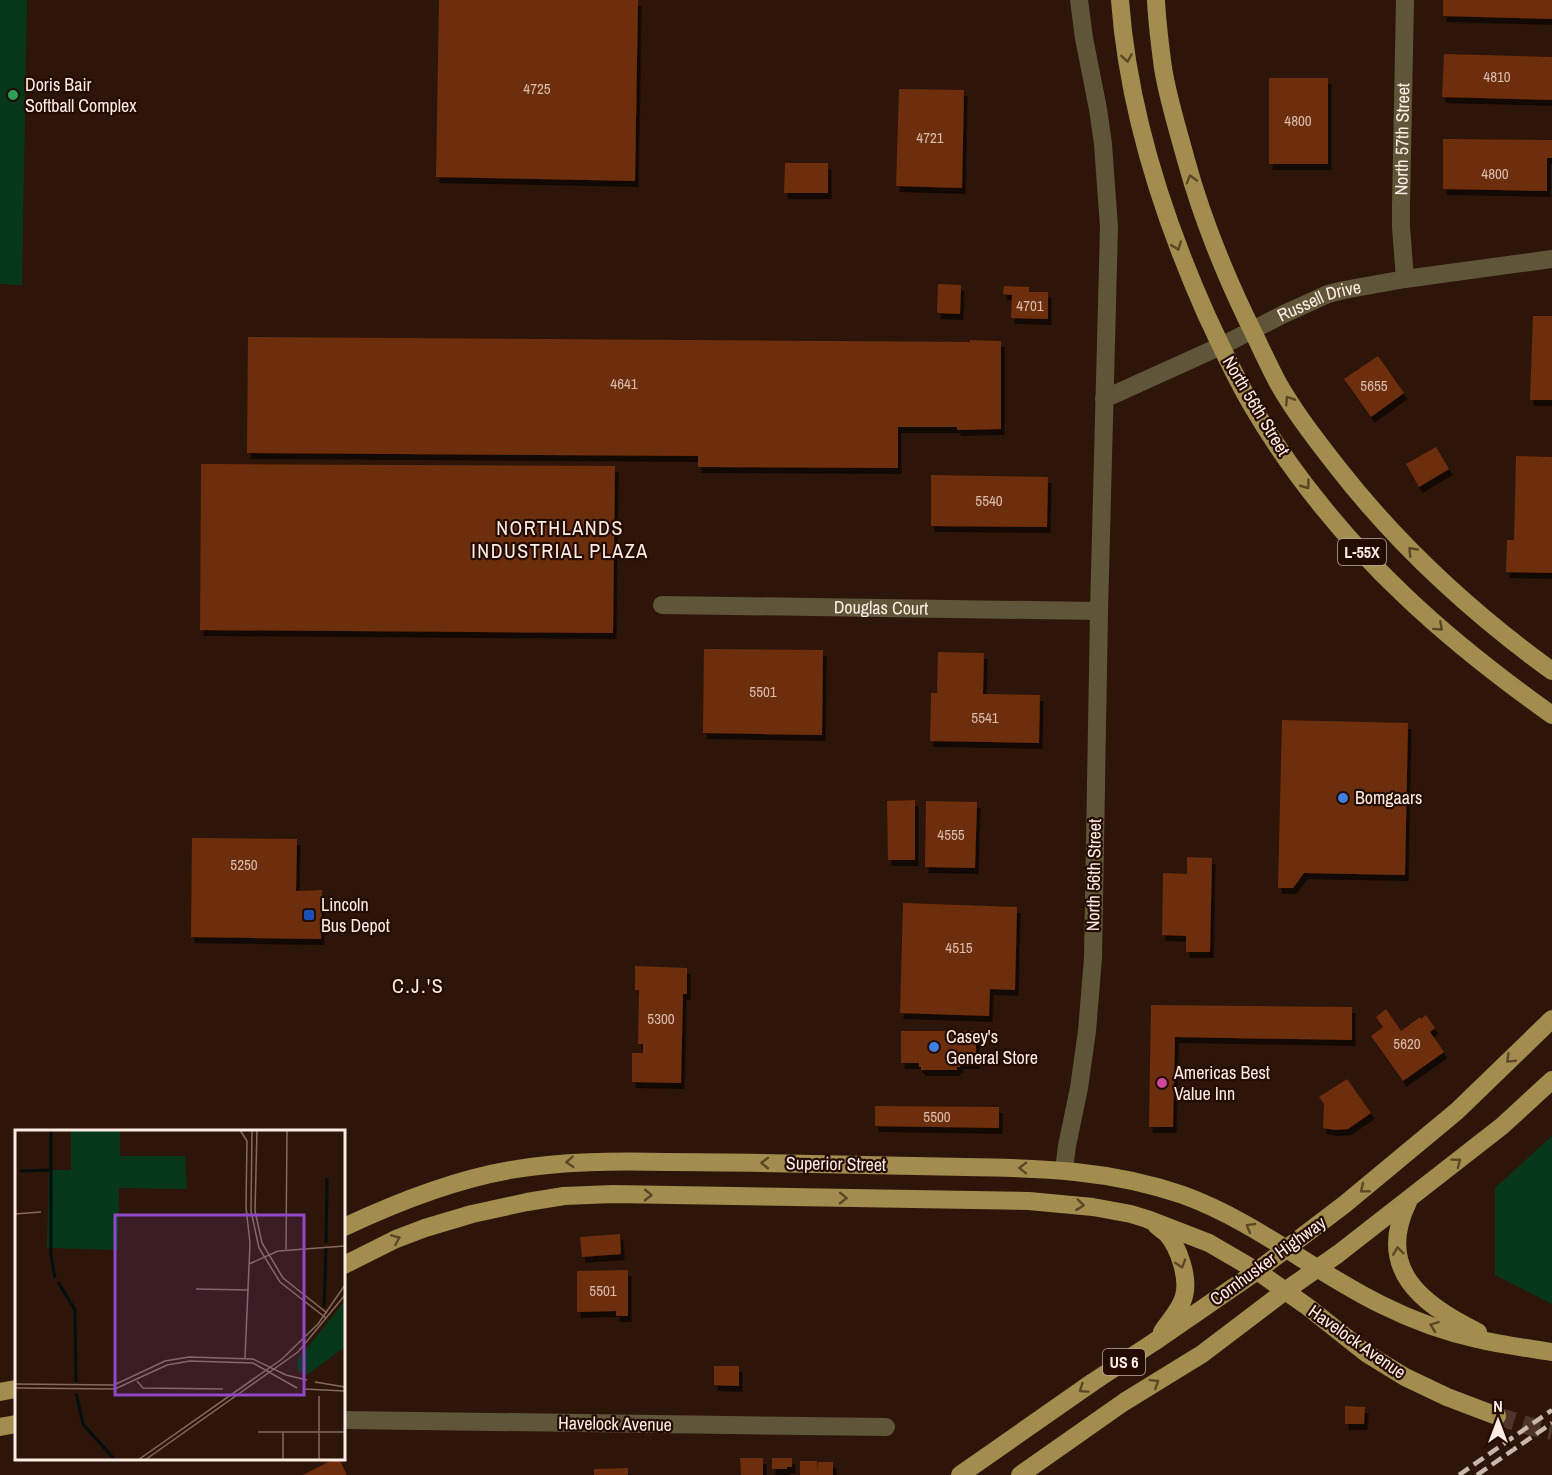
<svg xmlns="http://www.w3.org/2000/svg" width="1552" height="1475" viewBox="0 0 1552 1475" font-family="'Archivo Narrow',sans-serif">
	<defs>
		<filter id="shadow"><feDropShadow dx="3.5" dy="6" stdDeviation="0" flood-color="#0009"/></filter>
	</defs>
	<rect width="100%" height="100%" fill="#2e1509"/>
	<!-- green -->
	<g fill="#07371b">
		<polygon points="0,0 27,0 22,285 0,284"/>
		<polygon points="1552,1136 1552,1304 1495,1275 1495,1188"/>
	</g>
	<!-- building -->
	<g fill="#6d2d0a" filter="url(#shadow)">
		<polygon points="439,0 638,0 635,181 436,177"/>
		<polygon points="1443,0 1552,0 1552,19 1443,16"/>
		<polygon points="1444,54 1552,57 1552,100 1442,97"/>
		<rect x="1269" y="78" width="59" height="86"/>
		<polygon points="899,89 964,90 962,188 896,186"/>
		<polygon points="1443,139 1552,140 1552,158 1547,158 1547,191 1443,189"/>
		<polygon points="785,163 828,163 828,193 784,193"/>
		<polygon points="938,284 961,285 960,314 937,313"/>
		<polygon points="1004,286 1029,287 1029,292 1048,292 1048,319 1011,318 1012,295 1003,294"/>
		<polygon points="1533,316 1552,316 1552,400 1530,400"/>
		<polygon points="248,337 970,342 970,340 1001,341 1001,429 957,430 957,427 898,427 898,468 698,467 698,456 247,453"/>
		<polygon points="1378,356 1404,393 1371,417 1344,379"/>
		<polygon points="1436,447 1449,469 1419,487 1406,464"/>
		<polygon points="1516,456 1552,457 1552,573 1506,572 1507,540 1514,540"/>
		<polygon points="201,464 615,466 613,633 200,630"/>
		<polygon points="931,475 1048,477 1047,527 931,526"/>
		<polygon points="704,649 823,650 822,735 703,733"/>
		<polygon points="938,652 984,653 983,694 1040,695 1039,743 930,741 931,693 937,693"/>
		<polygon points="1282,720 1408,723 1405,875 1304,873 1293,888 1278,888"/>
		<polygon points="915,800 915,860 888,860 887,801"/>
		<polygon points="926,801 977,802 975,868 925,867"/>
		<polygon points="192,838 297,839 296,891 322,890 321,939 191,937"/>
		<polygon points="1187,857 1212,858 1210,952 1186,952 1186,936 1162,935 1163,873 1187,874"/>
		<polygon points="903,903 1017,907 1015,990 990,989 989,1016 900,1013"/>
		<polygon points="635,966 687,968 687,994 683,994 681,1083 632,1082 632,1053 643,1053 643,1044 638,1044 639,990 635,990"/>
		<polygon points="1151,1005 1352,1007 1352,1040 1175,1037 1173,1127 1149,1127"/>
		<polygon points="1386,1009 1401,1031 1420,1017 1421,1019 1426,1015 1435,1028 1430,1032 1444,1052 1403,1081 1371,1036 1383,1027 1376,1017"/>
		<polygon points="901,1031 976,1031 976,1063 960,1063 960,1067 957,1067 957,1070 921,1070 921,1067 919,1067 919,1063 901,1063"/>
		<polygon points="1347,1079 1371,1113 1348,1129 1335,1130 1323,1128 1324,1104 1319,1097"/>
		<polygon points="875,1106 999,1107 999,1128 875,1126"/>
		<polygon points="620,1234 621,1254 582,1257 580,1237"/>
		<polygon points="628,1270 628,1316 616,1316 616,1311 577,1312 577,1271"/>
		<polygon points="714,1366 739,1366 739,1386 714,1385"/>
		<polygon points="1345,1406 1365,1407 1364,1424 1345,1424"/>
		<polygon points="336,1458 339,1458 347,1475 303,1475"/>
		<polygon points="740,1458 763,1458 763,1475 741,1475"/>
		<polygon points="772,1458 792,1458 792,1467 787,1467 787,1469 772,1469"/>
		<polygon points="800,1461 817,1461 817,1470 818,1462 833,1462 833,1475 800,1475"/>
		<polygon points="628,1468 628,1475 594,1475 594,1469"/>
	</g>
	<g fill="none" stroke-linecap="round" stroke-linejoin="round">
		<!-- major-tunnel -->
		<polyline stroke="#4d352a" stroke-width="18" stroke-dasharray="18 9" stroke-linecap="butt" points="1497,1416 1532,1427 1552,1431"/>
		<!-- minor -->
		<g stroke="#5f5538" stroke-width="18">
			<path id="s1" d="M 1405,279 L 1401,227 L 1401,205 L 1405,0"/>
			<path id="s2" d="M 1104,399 L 1221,346 L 1284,314 L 1328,294 L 1344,290 L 1405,279 L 1552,259"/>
			<path id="s3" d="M 662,605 L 1099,611"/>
			<polyline points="1064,1170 1067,1146 1079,1088 1087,1031 1093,958 1099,611 1109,227 1103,144 1098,109 1084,38 1079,0"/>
			<polyline points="344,1420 886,1427"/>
		</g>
		<!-- major -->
		<g stroke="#a28d4f" stroke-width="18">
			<path d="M 1120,0 C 1128,109 1162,215 1206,314 C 1220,344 1234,375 1251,404 C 1291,473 1346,540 1404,595 C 1450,639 1500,678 1552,715"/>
			<path d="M 1156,0 C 1157,23 1160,45 1163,68 C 1168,99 1178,130 1186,160 C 1203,222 1227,280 1256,338 C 1263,353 1270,368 1278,383 C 1295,413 1317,441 1338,468 C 1399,546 1472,613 1552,671"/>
			<path d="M 1408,1202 C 1375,1269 1422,1305 1478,1332"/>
			<path d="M 1156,1225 C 1159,1228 1164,1231 1167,1234 C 1179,1248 1189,1278 1184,1296 C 1181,1309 1169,1321 1162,1332"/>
			<path d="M 344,1227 C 397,1202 452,1180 510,1170 C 563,1161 615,1161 668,1162 C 716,1162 765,1163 813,1164 C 864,1165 915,1166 965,1167 C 1042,1168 1110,1170 1183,1195 C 1255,1221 1314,1272 1382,1305 C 1412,1320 1445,1332 1477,1339 C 1502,1345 1527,1348 1552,1352"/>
			<polyline points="344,1265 396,1239 425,1228 472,1214 527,1202 564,1196 613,1194 1029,1201 1093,1207 1131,1214 1147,1219 1209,1243 1257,1271 1308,1307 1366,1353 1405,1377 1447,1397 1497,1416"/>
			<polyline points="0,1392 16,1389"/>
			<polyline points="0,1427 16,1424"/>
			<polyline points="960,1475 1093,1382 1154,1342 1257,1271 1345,1204 1457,1111 1552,1019"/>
			<polyline points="1020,1475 1124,1402 1202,1354 1285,1291 1338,1254 1502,1126 1552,1080"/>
		</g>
		<!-- rail -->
		<g stroke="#cab6ad" stroke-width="4.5" stroke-dasharray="12 6" stroke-linecap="butt">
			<polyline points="1459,1475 1552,1410"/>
			<polyline points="1477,1475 1552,1423"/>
		</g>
	</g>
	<!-- one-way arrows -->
	<defs><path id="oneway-chevron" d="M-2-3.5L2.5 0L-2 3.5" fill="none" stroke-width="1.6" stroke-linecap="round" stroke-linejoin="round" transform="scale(1.5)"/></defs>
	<g stroke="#5d4625">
		<use href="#oneway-chevron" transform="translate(1127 58) rotate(81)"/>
		<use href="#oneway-chevron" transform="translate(1191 179) rotate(-106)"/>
		<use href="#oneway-chevron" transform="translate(1177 246) rotate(70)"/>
		<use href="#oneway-chevron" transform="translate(1289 400) rotate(-123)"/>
		<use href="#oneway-chevron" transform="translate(1306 485) rotate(53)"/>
		<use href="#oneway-chevron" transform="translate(1412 551) rotate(-134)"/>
		<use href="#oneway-chevron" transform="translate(1439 627) rotate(42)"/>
		<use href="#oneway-chevron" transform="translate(1510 1059) rotate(136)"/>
		<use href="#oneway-chevron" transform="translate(570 1162) rotate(176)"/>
		<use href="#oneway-chevron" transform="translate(1457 1162) rotate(-37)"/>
		<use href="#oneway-chevron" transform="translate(765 1163) rotate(-179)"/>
		<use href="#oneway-chevron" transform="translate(1023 1168) rotate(-179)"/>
		<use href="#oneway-chevron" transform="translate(1364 1189) rotate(141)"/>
		<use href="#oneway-chevron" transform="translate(648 1195) rotate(1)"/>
		<use href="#oneway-chevron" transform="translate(843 1198) rotate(1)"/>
		<use href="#oneway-chevron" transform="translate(1080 1205) rotate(7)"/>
		<use href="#oneway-chevron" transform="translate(1250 1227) rotate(-150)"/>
		<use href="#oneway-chevron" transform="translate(396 1239) rotate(-23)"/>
		<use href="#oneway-chevron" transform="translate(1398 1251) rotate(-97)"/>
		<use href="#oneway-chevron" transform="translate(1181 1264) rotate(73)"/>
		<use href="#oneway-chevron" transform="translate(1434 1326) rotate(-160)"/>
		<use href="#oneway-chevron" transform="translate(1155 1383) rotate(-32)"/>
		<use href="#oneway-chevron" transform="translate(1083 1389) rotate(145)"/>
	</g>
	<!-- markers -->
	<circle fill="#2e9e5b" stroke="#240c02" stroke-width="2" cx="13" cy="95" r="6"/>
	<g fill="#3f7fe0" stroke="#240c02" stroke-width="2">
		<circle cx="1343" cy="798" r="6"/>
		<circle cx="934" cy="1047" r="6"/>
	</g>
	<rect fill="#1a4fb4" stroke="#240c02" stroke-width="2" x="303" y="909" width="12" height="12" rx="3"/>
	<circle fill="#d1479c" stroke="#240c02" stroke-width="2" cx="1162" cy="1083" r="6"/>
	<g text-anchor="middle" stroke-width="4.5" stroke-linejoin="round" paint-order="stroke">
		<!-- number labels -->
		<g font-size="15" fill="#dabcae">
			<text x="1497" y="82">4810</text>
			<text x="537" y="94">4725</text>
			<text x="1298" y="126">4800</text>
			<text x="930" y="143">4721</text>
			<text x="1495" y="179">4800</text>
			<text x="1030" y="311">4701</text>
			<text x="624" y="389">4641</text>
			<text x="1374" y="391">5655</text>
			<text x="989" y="506">5540</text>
			<text x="763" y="697">5501</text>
			<text x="985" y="723">5541</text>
			<text x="951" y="840">4555</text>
			<text x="244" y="870">5250</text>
			<text x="959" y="953">4515</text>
			<text x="661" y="1024">5300</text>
			<text x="1407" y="1049">5620</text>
			<text x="937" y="1122">5500</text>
			<text x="603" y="1296">5501</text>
		</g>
		<!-- shield labels -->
		<g fill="#240c02" stroke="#bda9a0" stroke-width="1.5">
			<rect x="1338" y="539" width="48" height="26" rx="4.5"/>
			<rect x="1103" y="1349" width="42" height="26" rx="4.5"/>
		</g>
		<g font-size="16" font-weight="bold" fill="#ffece4">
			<text x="1362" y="558">L-55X</text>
			<text x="1124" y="1368">US 6</text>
		</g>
		<!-- poi labels -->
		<g font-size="18" fill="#ffece4" stroke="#240c02" text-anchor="start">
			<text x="25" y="91">Doris Bair<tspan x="25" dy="21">Softball Complex</tspan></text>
			<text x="1355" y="804">Bomgaars</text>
			<text x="321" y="911">Lincoln<tspan x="321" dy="21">Bus Depot</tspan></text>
			<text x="946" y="1043">Casey's<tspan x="946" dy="21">General Store</tspan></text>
			<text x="1174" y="1079">Americas Best<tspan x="1174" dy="21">Value Inn</tspan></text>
		</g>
		<!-- street labels -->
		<g font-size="18" fill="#ffece4" stroke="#240c02">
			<text dy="6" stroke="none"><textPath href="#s1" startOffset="140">North 57th Street</textPath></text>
			<text dy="6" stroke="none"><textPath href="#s2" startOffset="237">Russell Drive</textPath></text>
			<text transform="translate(1256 406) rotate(59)" y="6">North 56th Street</text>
			<text dy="6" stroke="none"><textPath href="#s3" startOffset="219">Douglas Court</textPath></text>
			<text transform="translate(1094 875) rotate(-89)" y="6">North 56th Street</text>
			<text transform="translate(836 1164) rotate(1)" y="6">Superior Street</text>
			<text transform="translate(1268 1261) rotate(-36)" y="6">Cornhusker Highway</text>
			<text transform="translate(1357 1342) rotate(35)" y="6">Havelock Avenue</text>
			<text transform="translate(615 1424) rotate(1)" y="6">Havelock Avenue</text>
		</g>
		<!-- neighbourhood labels -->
		<g font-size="20" letter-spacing="1.5" fill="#ffece4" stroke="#240c02">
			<text x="560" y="535">NORTHLANDS<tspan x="560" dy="23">INDUSTRIAL PLAZA</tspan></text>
			<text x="418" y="993">C.J.'S</text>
		</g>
	</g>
	<!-- overview -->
	<g transform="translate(15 1130)">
		<rect width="330" height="330" fill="#2e1509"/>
		<path d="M 56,0 L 105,0 L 105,26 L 170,26 L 172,59 L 104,58 L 103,120 L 32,118 L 34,40 L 56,40 ZM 330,171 L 330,217 L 292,245 L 282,240 L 282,230 Z" fill="#07371b"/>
		<path fill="none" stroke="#030f0f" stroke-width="3" d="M 36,0 L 36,125 L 40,148M 5,41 L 37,40M 311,113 L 312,48M 43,152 L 60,180 L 61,252M 309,177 L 311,118M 61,263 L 68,294 L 100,330"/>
		<path fill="none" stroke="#826b61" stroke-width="1.5" d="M 225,0 L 232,11 L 231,77 L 235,113 L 230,228M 237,0 L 236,81 L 244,118 L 265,152 L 311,188M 242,0 L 240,81 L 247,113 L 268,148 L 312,183M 0,84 L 26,82M 271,119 L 272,0M 234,134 L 263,121 L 330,116M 181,159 L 234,160M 122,251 L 128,258 L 208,259M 300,252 L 330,257M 0,254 L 99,255 L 150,231 L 174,227 L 238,229 L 271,245 L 292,250M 0,258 L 100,259 L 152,235 L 175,231 L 238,233 L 282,258M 289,259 L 330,261M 243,302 L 330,302M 123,330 L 267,229 L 303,194 L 330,155M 130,330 L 283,222 L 330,165M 268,330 L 268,302M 304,330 L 304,266"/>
		<path fill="#8f49c5" fill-opacity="0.15" stroke="#8f49c5" stroke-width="3" d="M 100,85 L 289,85 L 289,265 L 100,265 Z"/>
		<rect width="330" height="330" fill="none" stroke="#ffece4" stroke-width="3"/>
	</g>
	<!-- north arrow -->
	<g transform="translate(1498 1421)" stroke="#240c02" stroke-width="4.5" paint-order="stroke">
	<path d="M0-4.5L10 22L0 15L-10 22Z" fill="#ffece4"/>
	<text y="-9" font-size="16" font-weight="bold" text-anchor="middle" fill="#ffece4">N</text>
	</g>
</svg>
